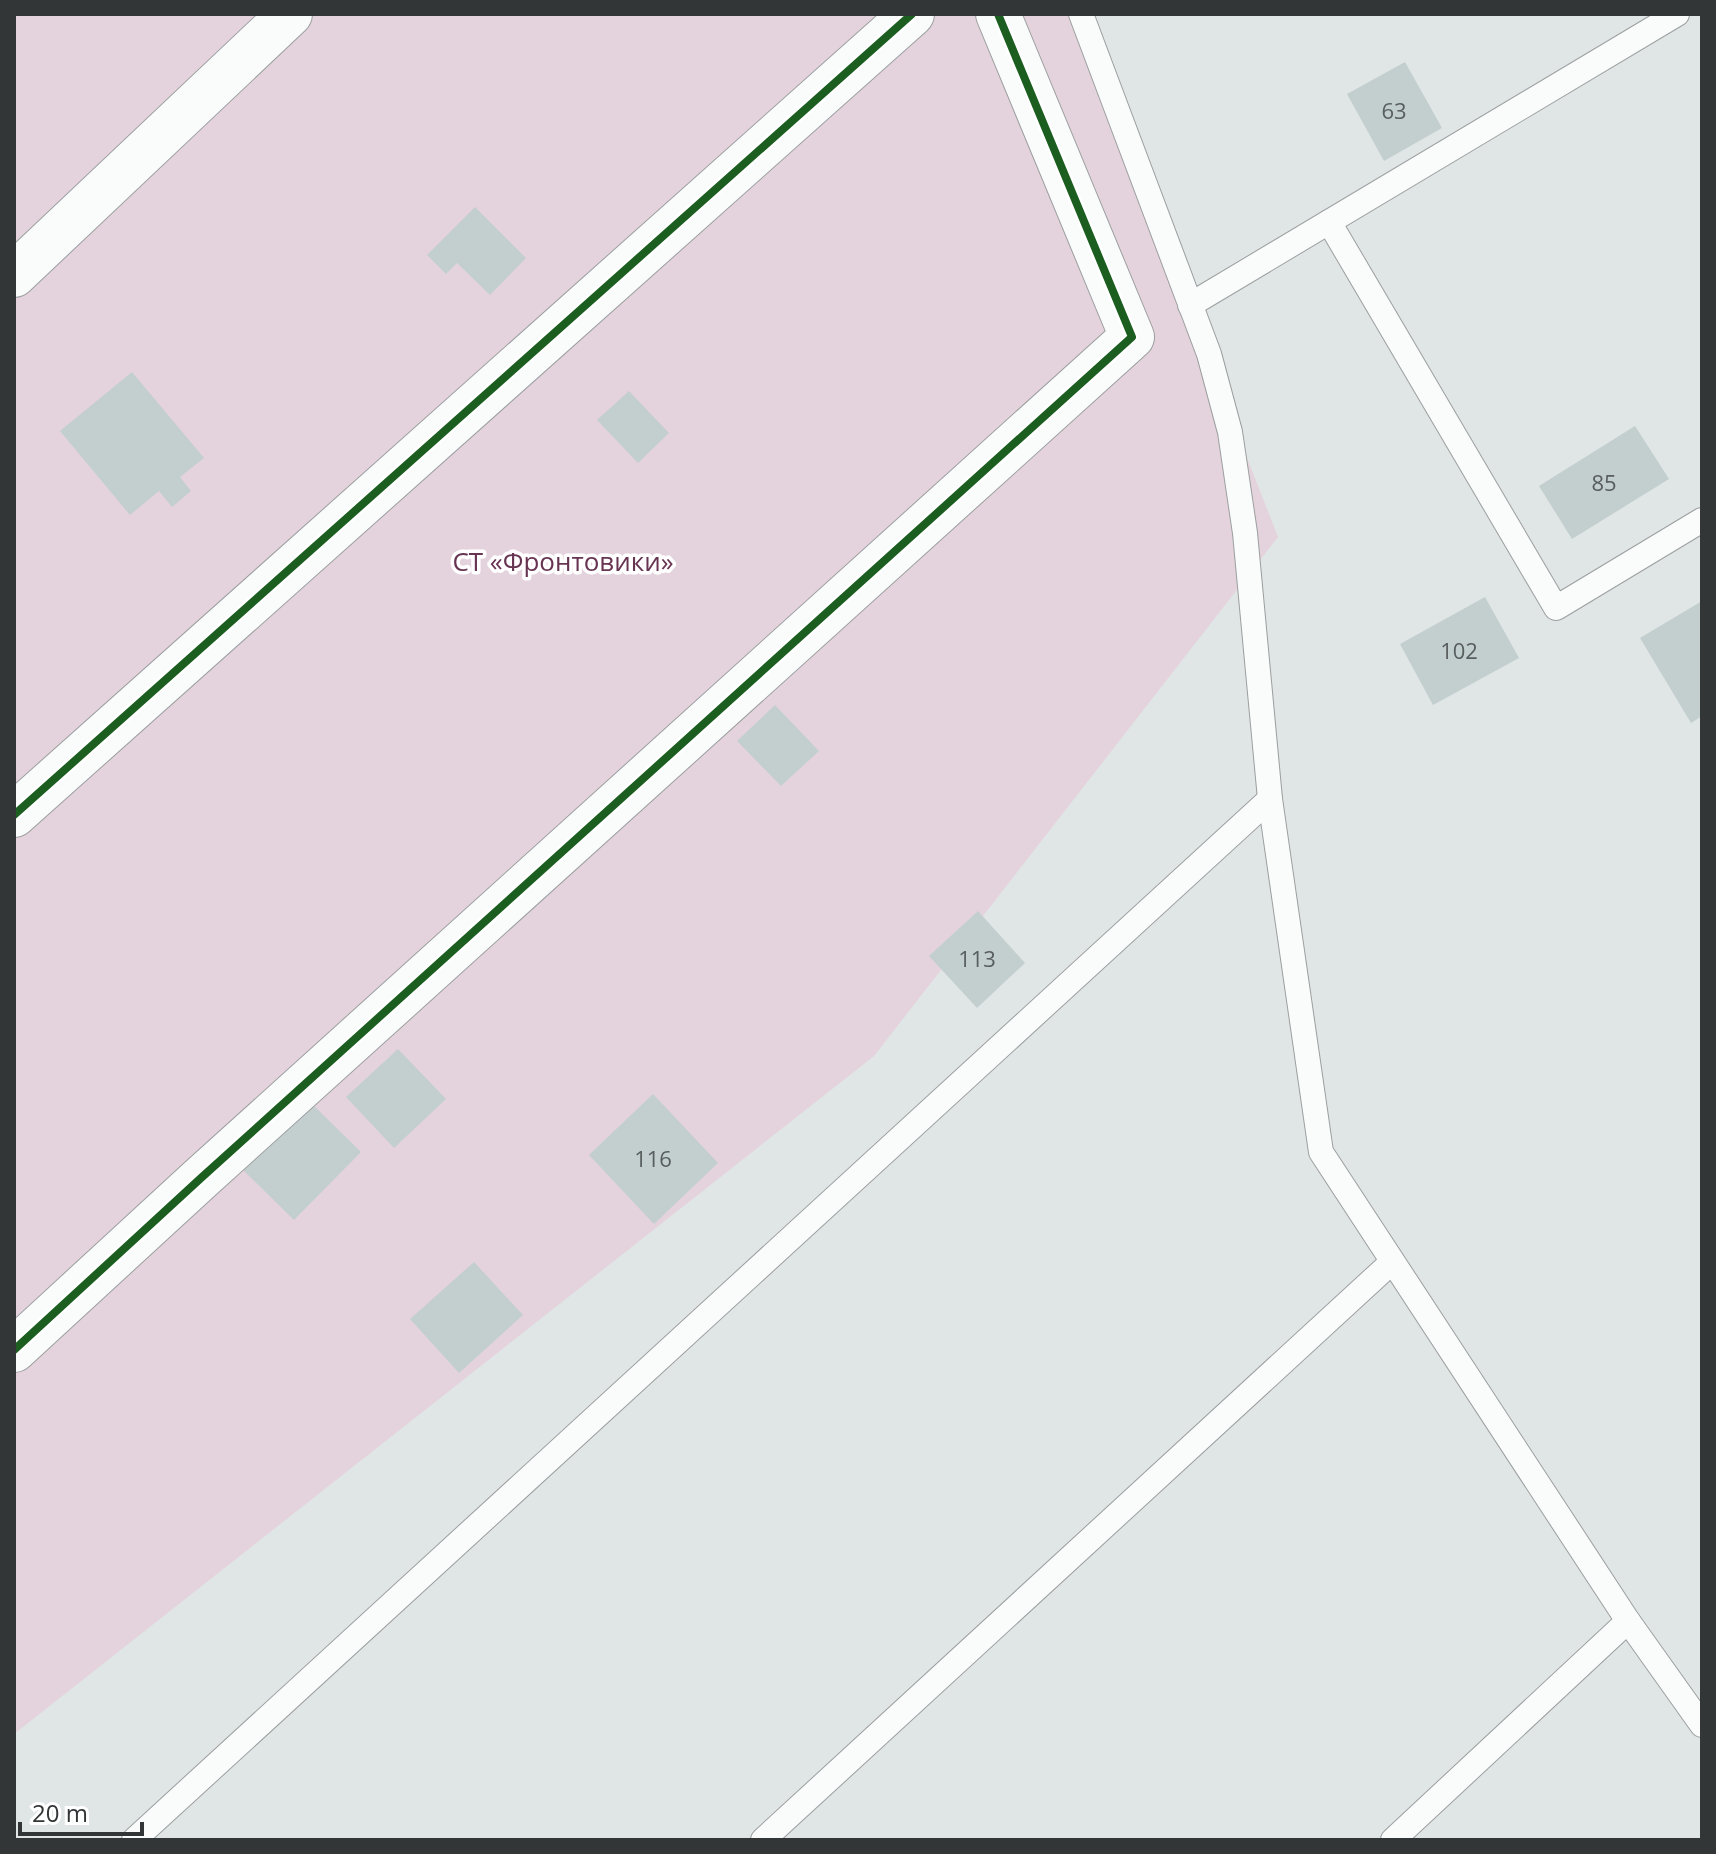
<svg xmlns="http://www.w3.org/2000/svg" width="1716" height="1854" viewBox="0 0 1716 1854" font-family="'Open Sans',sans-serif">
	<rect width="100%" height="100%" fill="#e0e5e5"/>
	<!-- green -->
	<polygon fill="#e4d3dd" points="14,14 1073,14 1278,537 874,1056 14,1734"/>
	<!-- building -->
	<g fill="#c3cfcf">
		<polygon points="1405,62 1442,128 1384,161 1347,94"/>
		<polygon points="475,207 526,258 490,295 457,263 446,274 427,255"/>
		<polygon points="132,372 204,458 180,477 191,491 172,507 159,491 130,515 60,431"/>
		<polygon points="629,391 669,433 638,463 597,420"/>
		<polygon points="1635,426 1669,479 1572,539 1539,486"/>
		<polygon points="1485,597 1519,658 1433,705 1400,644"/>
		<polygon points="1702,601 1702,716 1691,723 1640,638"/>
		<polygon points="775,705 819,751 781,786 737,741"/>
		<polygon points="978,911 1025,963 977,1008 929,956"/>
		<polygon points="398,1049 446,1099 394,1148 346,1097"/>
		<polygon points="653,1094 718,1163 654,1224 589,1155"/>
		<polygon points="309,1101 361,1152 294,1220 242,1169"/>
		<polygon points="474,1262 523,1315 459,1373 410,1319"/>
	</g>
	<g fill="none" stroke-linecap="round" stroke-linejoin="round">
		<defs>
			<g id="lane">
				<polyline points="1081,14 1209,354 1230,432 1245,533 1270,799 1321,1152 1628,1621 1702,1725"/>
				<polyline points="1329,222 1556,608 1702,520"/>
				<polyline points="1190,305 1677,14"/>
				<polyline points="134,1840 1270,799"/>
				<polyline points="763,1840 1392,1262"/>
				<polyline points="1393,1840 1628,1621"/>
			</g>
			<g id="street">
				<polyline points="14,275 290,14"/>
				<polyline points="14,815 912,14"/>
				<polyline points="14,1350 201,1178 1132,337 998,14"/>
			</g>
		</defs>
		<!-- lane casing -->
		<use href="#lane" stroke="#9c9f9f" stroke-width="26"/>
		<!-- street casing -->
		<use href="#street" stroke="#9c9f9f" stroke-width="46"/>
		<!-- lane -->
		<use href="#lane" stroke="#fafbfb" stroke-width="24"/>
		<!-- street -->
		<use href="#street" stroke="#fafbfb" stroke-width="44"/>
		<defs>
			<g id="cycleway">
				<polyline points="14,815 912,14"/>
				<polyline points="14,1350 201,1178 1132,337 998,14"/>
			</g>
		</defs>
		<!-- cycleway casing -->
		<use href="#cycleway" stroke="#fff" stroke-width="13"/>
		<!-- cycleway -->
		<use href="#cycleway" stroke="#1b5e20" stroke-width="8"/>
	</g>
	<g text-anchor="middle" stroke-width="7" stroke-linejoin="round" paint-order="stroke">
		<!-- number labels -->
		<g font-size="22" fill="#585d5d">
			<text x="1394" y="119">63</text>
			<text x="1604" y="491">85</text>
			<text x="1459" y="659">102</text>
			<text x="977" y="967">113</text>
			<text x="653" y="1167">116</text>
		</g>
		<!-- park labels -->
		<g font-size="26" fill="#673452" stroke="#fff">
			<text x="563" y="571">СТ «Фронтовики»</text>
		</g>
	</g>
	<!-- border -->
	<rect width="1716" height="1854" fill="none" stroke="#333636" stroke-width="32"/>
	<!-- scale -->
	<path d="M20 1822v12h122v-12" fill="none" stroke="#333636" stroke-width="4"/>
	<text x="32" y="1822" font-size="24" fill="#333636" stroke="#ffffff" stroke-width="6" paint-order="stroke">20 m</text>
</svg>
